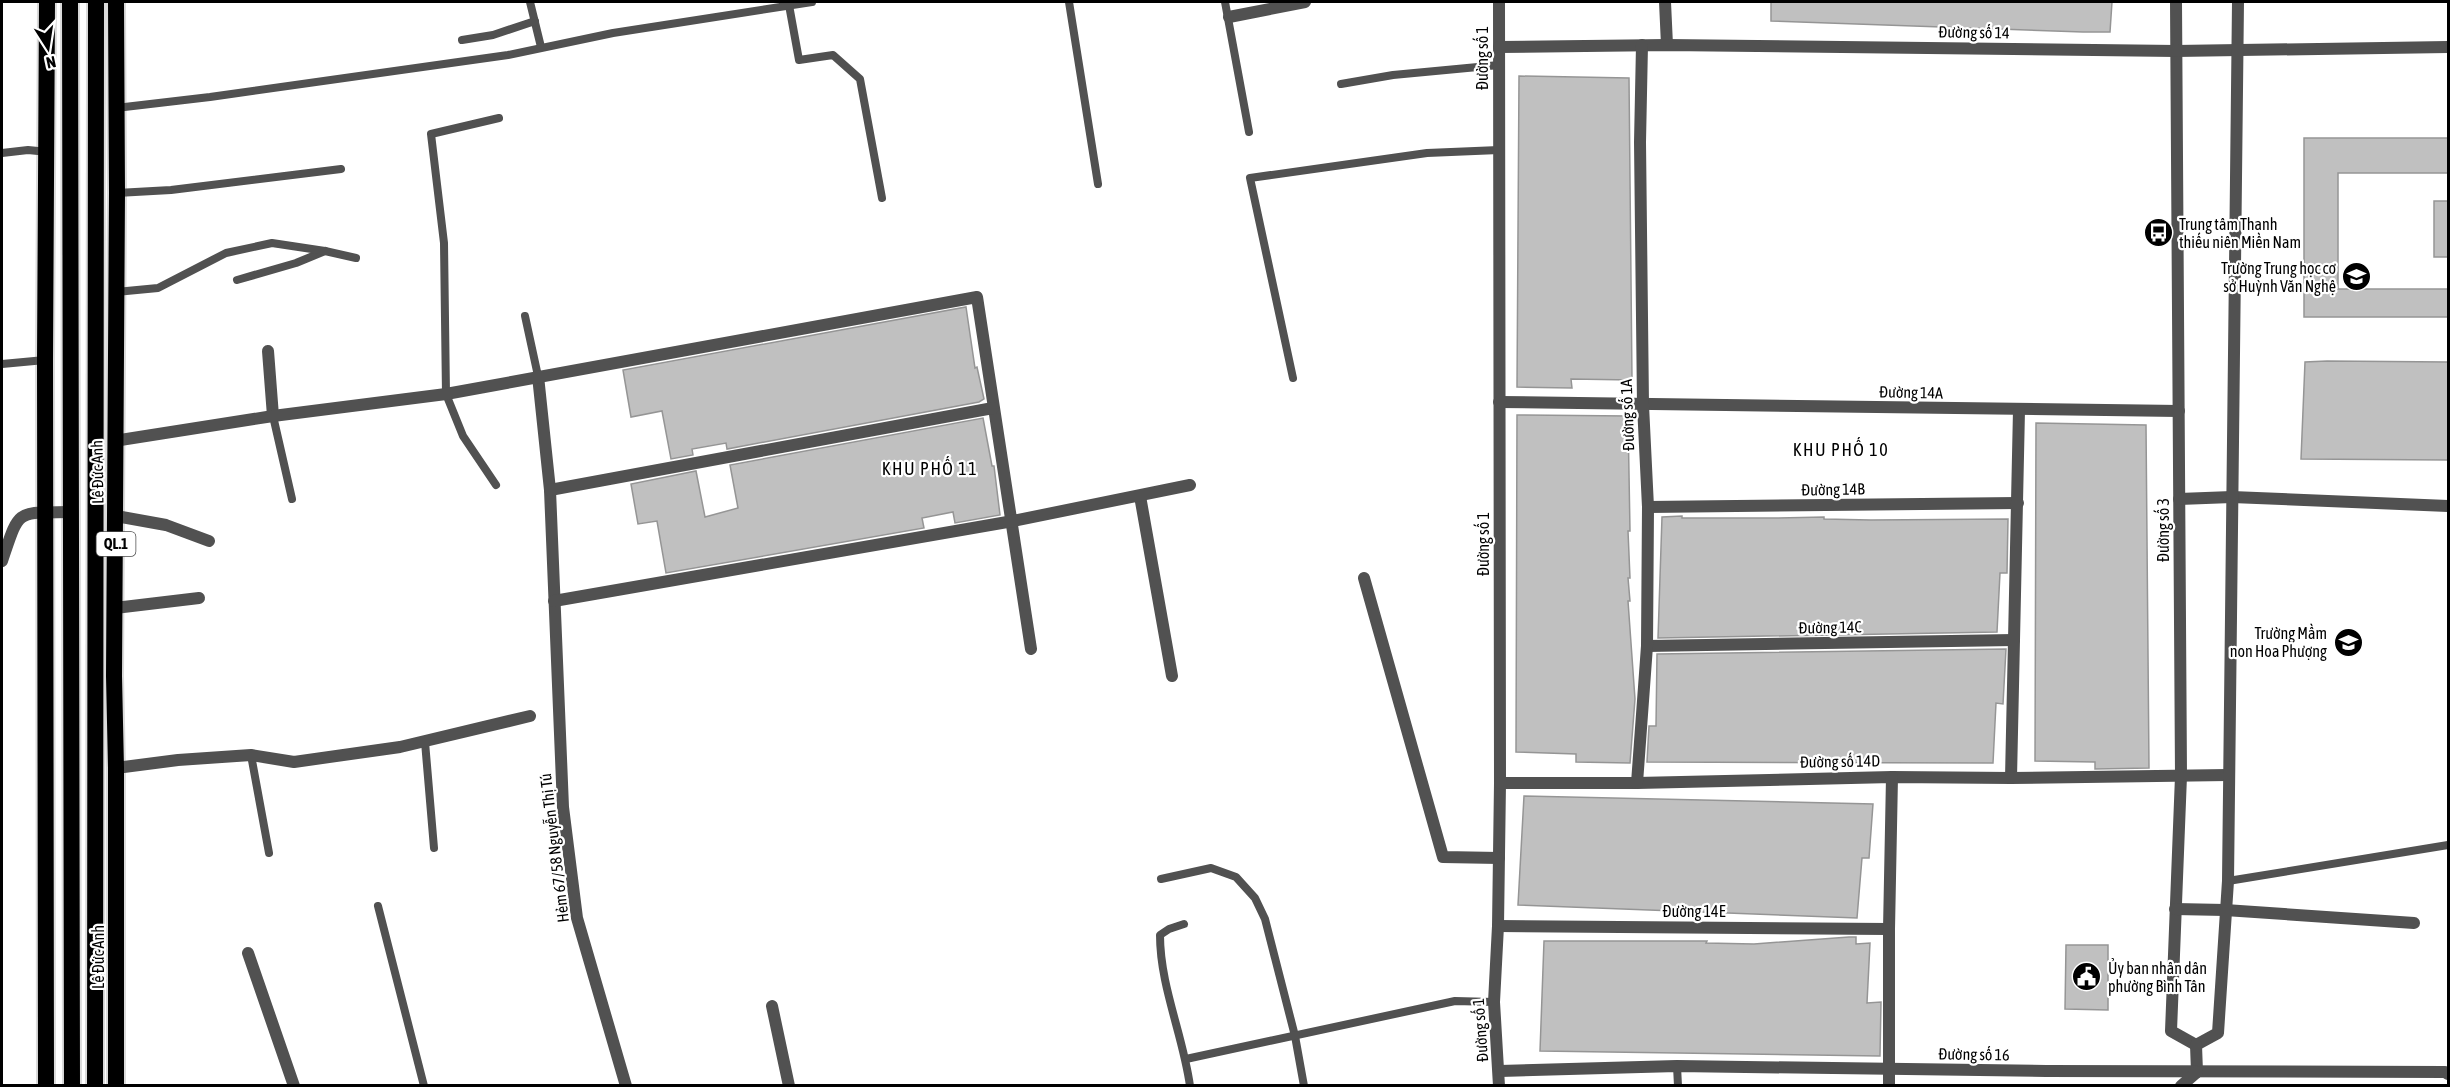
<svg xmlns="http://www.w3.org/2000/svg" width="2450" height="1087" viewBox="0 0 2450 1087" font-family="'Asap Condensed',sans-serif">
	<rect width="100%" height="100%" fill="#fff"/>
	<!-- building -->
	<g fill="#c0c0c0" stroke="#959595" stroke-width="1.5">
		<polygon points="1771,2 2112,2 2110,32 2083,32 1771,21"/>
		<polygon points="1519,76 1629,78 1632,380 1571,379 1572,388 1517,387"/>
		<polygon points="2304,138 2448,138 2448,173 2338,173 2338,289 2448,289 2448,317 2304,317"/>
		<rect x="2434" y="201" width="14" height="56"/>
		<polygon points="966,307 975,368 977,367 984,399 979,402 727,449 726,443 692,449 693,455 671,459 662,411 631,417 623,370"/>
		<polygon points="2327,361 2448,362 2448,460 2301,459 2305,362"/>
		<polygon points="1517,415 1628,416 1630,531 1628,531 1630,578 1628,578 1630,601 1628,601 1635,699 1630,763 1576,762 1576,754 1516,752"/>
		<polygon points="983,418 992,466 994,466 1000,515 955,523 953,512 922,518 924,528 666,573 657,521 638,524 631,484 696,471 705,517 738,508 730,465"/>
		<polygon points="2036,423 2146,425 2149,768 2095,769 2095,762 2035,761"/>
		<polygon points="1682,516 1682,518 1777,518 1824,517 1824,519 1871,520 2008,519 2007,573 2000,573 1997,632 1658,638 1662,517"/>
		<polygon points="2006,649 2003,704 1996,703 1993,763 1647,762 1649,726 1656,726 1657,654"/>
		<polygon points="1524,796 1873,804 1869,858 1862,858 1857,918 1518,905"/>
		<polygon points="1849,937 1856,937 1856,944 1870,943 1867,1003 1881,1002 1880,1056 1540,1051 1544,941 1707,941 1706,943 1754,944"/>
		<polygon points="2066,945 2108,945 2108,1010 2065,1009"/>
	</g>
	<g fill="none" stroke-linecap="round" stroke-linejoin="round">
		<defs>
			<g id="trunk">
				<polyline points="70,2 72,1086"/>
				<polyline points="116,2 117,193 114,676 116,768 116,1086"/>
				<polyline points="46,1086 45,360 47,2"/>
				<polyline points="95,1086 96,2"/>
			</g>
		</defs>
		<!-- trunk casing -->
		<use href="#trunk" stroke="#dbdbdb" stroke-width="20"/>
		<!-- service -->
		<g stroke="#515151" stroke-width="8">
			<polyline points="530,2 541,47"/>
			<polyline points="1069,2 1098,184"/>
			<polyline points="1225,2 1249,132"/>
			<polyline points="789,5 799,60 833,55 860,79 882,198"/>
			<polyline points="462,40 493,35 535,21"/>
			<polyline points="1341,84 1393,75 1499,65"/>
			<polyline points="116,108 210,97 508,55 613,33 812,2"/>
			<polyline points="2,153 28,150 48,152"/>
			<polyline points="117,193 171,190 341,169"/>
			<polyline points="237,280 296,263 325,251"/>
			<polyline points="116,292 158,288 226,253 272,243 325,251 356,258"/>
			<polyline points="525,316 538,376"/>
			<polyline points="2,364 45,360"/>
			<polyline points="1293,378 1250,178 1427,153 1499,150"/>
			<polyline points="273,416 292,499"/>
			<polyline points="496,485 463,436 446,394 444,243 431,134 499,118"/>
			<polyline points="425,742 434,848"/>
			<polyline points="251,755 269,853"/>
			<polyline points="1161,879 1211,868 1236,877 1255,898 1265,919 1295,1036 1304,1086"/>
			<polyline points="2228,881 2448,845"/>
			<polyline points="378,906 424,1086"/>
			<path d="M 1184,924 L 1169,929 L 1160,935 C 1160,986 1183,1035 1190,1086"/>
			<polyline points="1186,1059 1455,1001 1494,1002"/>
			<polyline points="1677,1066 1678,1086"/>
		</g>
		<!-- minor -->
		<g stroke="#515151" stroke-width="12">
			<polyline points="1499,2 1500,783 1498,926 1494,1002 1499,1086"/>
			<polyline points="1665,2 1667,45"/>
			<polyline points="2176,2 2181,776 2171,1031 2196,1045"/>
			<polyline points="1229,17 1305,2"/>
			<polyline points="1499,47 1667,45 2176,51 2448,47"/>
			<polyline points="268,351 273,416"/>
			<polyline points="538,376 550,490 563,807 577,918 626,1086"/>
			<polyline points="1499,402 2179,411"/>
			<polyline points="114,441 273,416 446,394 977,297 1031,649"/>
			<polyline points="550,490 993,408"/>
			<polyline points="1140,496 1172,676"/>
			<polyline points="2179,499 2232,497 2448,506"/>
			<polyline points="1648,507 2018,503"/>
			<polyline points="116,516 166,525 209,541"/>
			<polyline points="1364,578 1443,857 1499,858"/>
			<polyline points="554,601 1013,521 1190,485"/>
			<polyline points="115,608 199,598"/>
			<polyline points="1647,646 2014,640"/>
			<polyline points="116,768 178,760 251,755 294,762 400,747 530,716"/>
			<polyline points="2011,778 2019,410"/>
			<polyline points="1500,783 1637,783 1892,777 2011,778 2228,775"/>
			<polyline points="1637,783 1647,646 1648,507 1643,405 1640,142 1642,45"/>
			<polyline points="2175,909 2225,910 2414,923"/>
			<polyline points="1498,926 1889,929"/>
			<polyline points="248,953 294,1086"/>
			<polyline points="772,1006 789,1086"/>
			<polyline points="2196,1045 2218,1033 2228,881 2238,2"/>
			<polyline points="2196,1045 2197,1072"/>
			<polyline points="1500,1071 1677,1066 2046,1071 2445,1072 2448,1074"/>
			<polyline points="1889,1086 1889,929 1892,777"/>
			<polyline points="2181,1086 2197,1072"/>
		</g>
		<!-- tertiary -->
		<path stroke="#515151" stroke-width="12" d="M 2,561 C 20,508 15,513 70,512"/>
		<!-- trunk -->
		<use href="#trunk" stroke="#000" stroke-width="16"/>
	</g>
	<!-- icons -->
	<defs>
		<symbol id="bus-disc" viewBox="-11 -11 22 22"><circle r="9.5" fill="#000" stroke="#fff"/><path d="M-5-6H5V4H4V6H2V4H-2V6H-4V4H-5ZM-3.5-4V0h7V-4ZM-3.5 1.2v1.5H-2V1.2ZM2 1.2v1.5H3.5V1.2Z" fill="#fff"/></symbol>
		<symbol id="school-disc" viewBox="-11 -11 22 22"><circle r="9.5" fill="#000" stroke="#fff"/><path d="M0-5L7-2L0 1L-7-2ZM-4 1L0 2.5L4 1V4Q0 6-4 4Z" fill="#fff"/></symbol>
		<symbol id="civic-disc" viewBox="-11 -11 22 22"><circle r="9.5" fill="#000" stroke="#fff"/><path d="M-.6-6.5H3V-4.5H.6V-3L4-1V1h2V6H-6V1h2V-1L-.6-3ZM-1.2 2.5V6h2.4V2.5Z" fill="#fff"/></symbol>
	</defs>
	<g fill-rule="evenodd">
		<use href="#bus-disc" x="2142" y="216" width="33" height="33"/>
		<use href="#school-disc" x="2340" y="260" width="33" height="33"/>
		<use href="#school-disc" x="2332" y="626" width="33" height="33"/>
		<use href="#civic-disc" x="2070" y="960" width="33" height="33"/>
	</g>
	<g text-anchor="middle" stroke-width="4.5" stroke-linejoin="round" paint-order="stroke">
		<!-- shield labels -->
		<rect fill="#fff" stroke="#4c4c4c" stroke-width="1.5" x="96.5" y="532" width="39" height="24" rx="4.5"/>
		<g font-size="15" font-weight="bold" fill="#000">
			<text x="116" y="549">QL.1</text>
		</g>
		<!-- street labels -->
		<g font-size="16" fill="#000" stroke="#fff">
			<text transform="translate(1974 32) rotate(1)" y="6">Đường số 14</text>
			<text transform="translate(1482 58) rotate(-90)" y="6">Đường số 1</text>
			<text transform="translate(1911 392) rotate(1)" y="6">Đường 14A</text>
			<text transform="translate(1627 415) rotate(-92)" y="6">Đường số 1A</text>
			<text transform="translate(97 472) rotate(-91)" y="6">Lê Đức Anh</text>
			<text transform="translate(1833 489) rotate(-1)" y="6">Đường 14B</text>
			<text transform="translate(2163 530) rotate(-90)" y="6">Đường số 3</text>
			<text transform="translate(1483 544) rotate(-90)" y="6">Đường số 1</text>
			<text transform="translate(1830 627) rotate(-1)" y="6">Đường 14C</text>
			<text transform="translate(1840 761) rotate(-1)" y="6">Đường số 14D</text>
			<text transform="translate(554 848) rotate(-97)" y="6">Hẻm 67/58 Nguyễn Thị Tú</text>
			<text x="1694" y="917">Đường 14E</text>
			<text transform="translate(98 957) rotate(-90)" y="6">Lê Đức Anh</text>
			<text transform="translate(1480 1030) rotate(-94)" y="6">Đường số 1</text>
			<text transform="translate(1974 1054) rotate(1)" y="6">Đường số 16</text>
		</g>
		<!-- poi labels -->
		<g font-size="16" fill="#000" stroke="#fff" text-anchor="start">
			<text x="2179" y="230">Trung tâm Thanh<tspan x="2179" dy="18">thiếu niên Miền Nam</tspan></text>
			<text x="2336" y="274" text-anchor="end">Trường Trung học cơ<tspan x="2336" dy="18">sở Huỳnh Văn Nghệ</tspan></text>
			<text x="2327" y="639" text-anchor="end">Trường Mầm<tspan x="2327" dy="18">non Hoa Phượng</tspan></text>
			<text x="2108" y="974">Ủy ban nhân dân<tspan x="2108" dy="18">phường Bình Tân</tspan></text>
		</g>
		<!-- neighbourhood labels -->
		<g font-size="18" letter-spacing="1.5" fill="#000" stroke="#fff">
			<text x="1841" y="456">KHU PHỐ 10</text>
			<text x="930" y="475">KHU PHỐ 11</text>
		</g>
	</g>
	<!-- border -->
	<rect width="2450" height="1087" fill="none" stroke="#000000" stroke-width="6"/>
	<!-- north arrow -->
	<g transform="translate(48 48) rotate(168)" stroke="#ffffff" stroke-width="4.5" paint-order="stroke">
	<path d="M0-4.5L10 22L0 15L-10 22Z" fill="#000000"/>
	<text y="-9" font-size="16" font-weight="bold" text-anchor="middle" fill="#000000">N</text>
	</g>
</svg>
